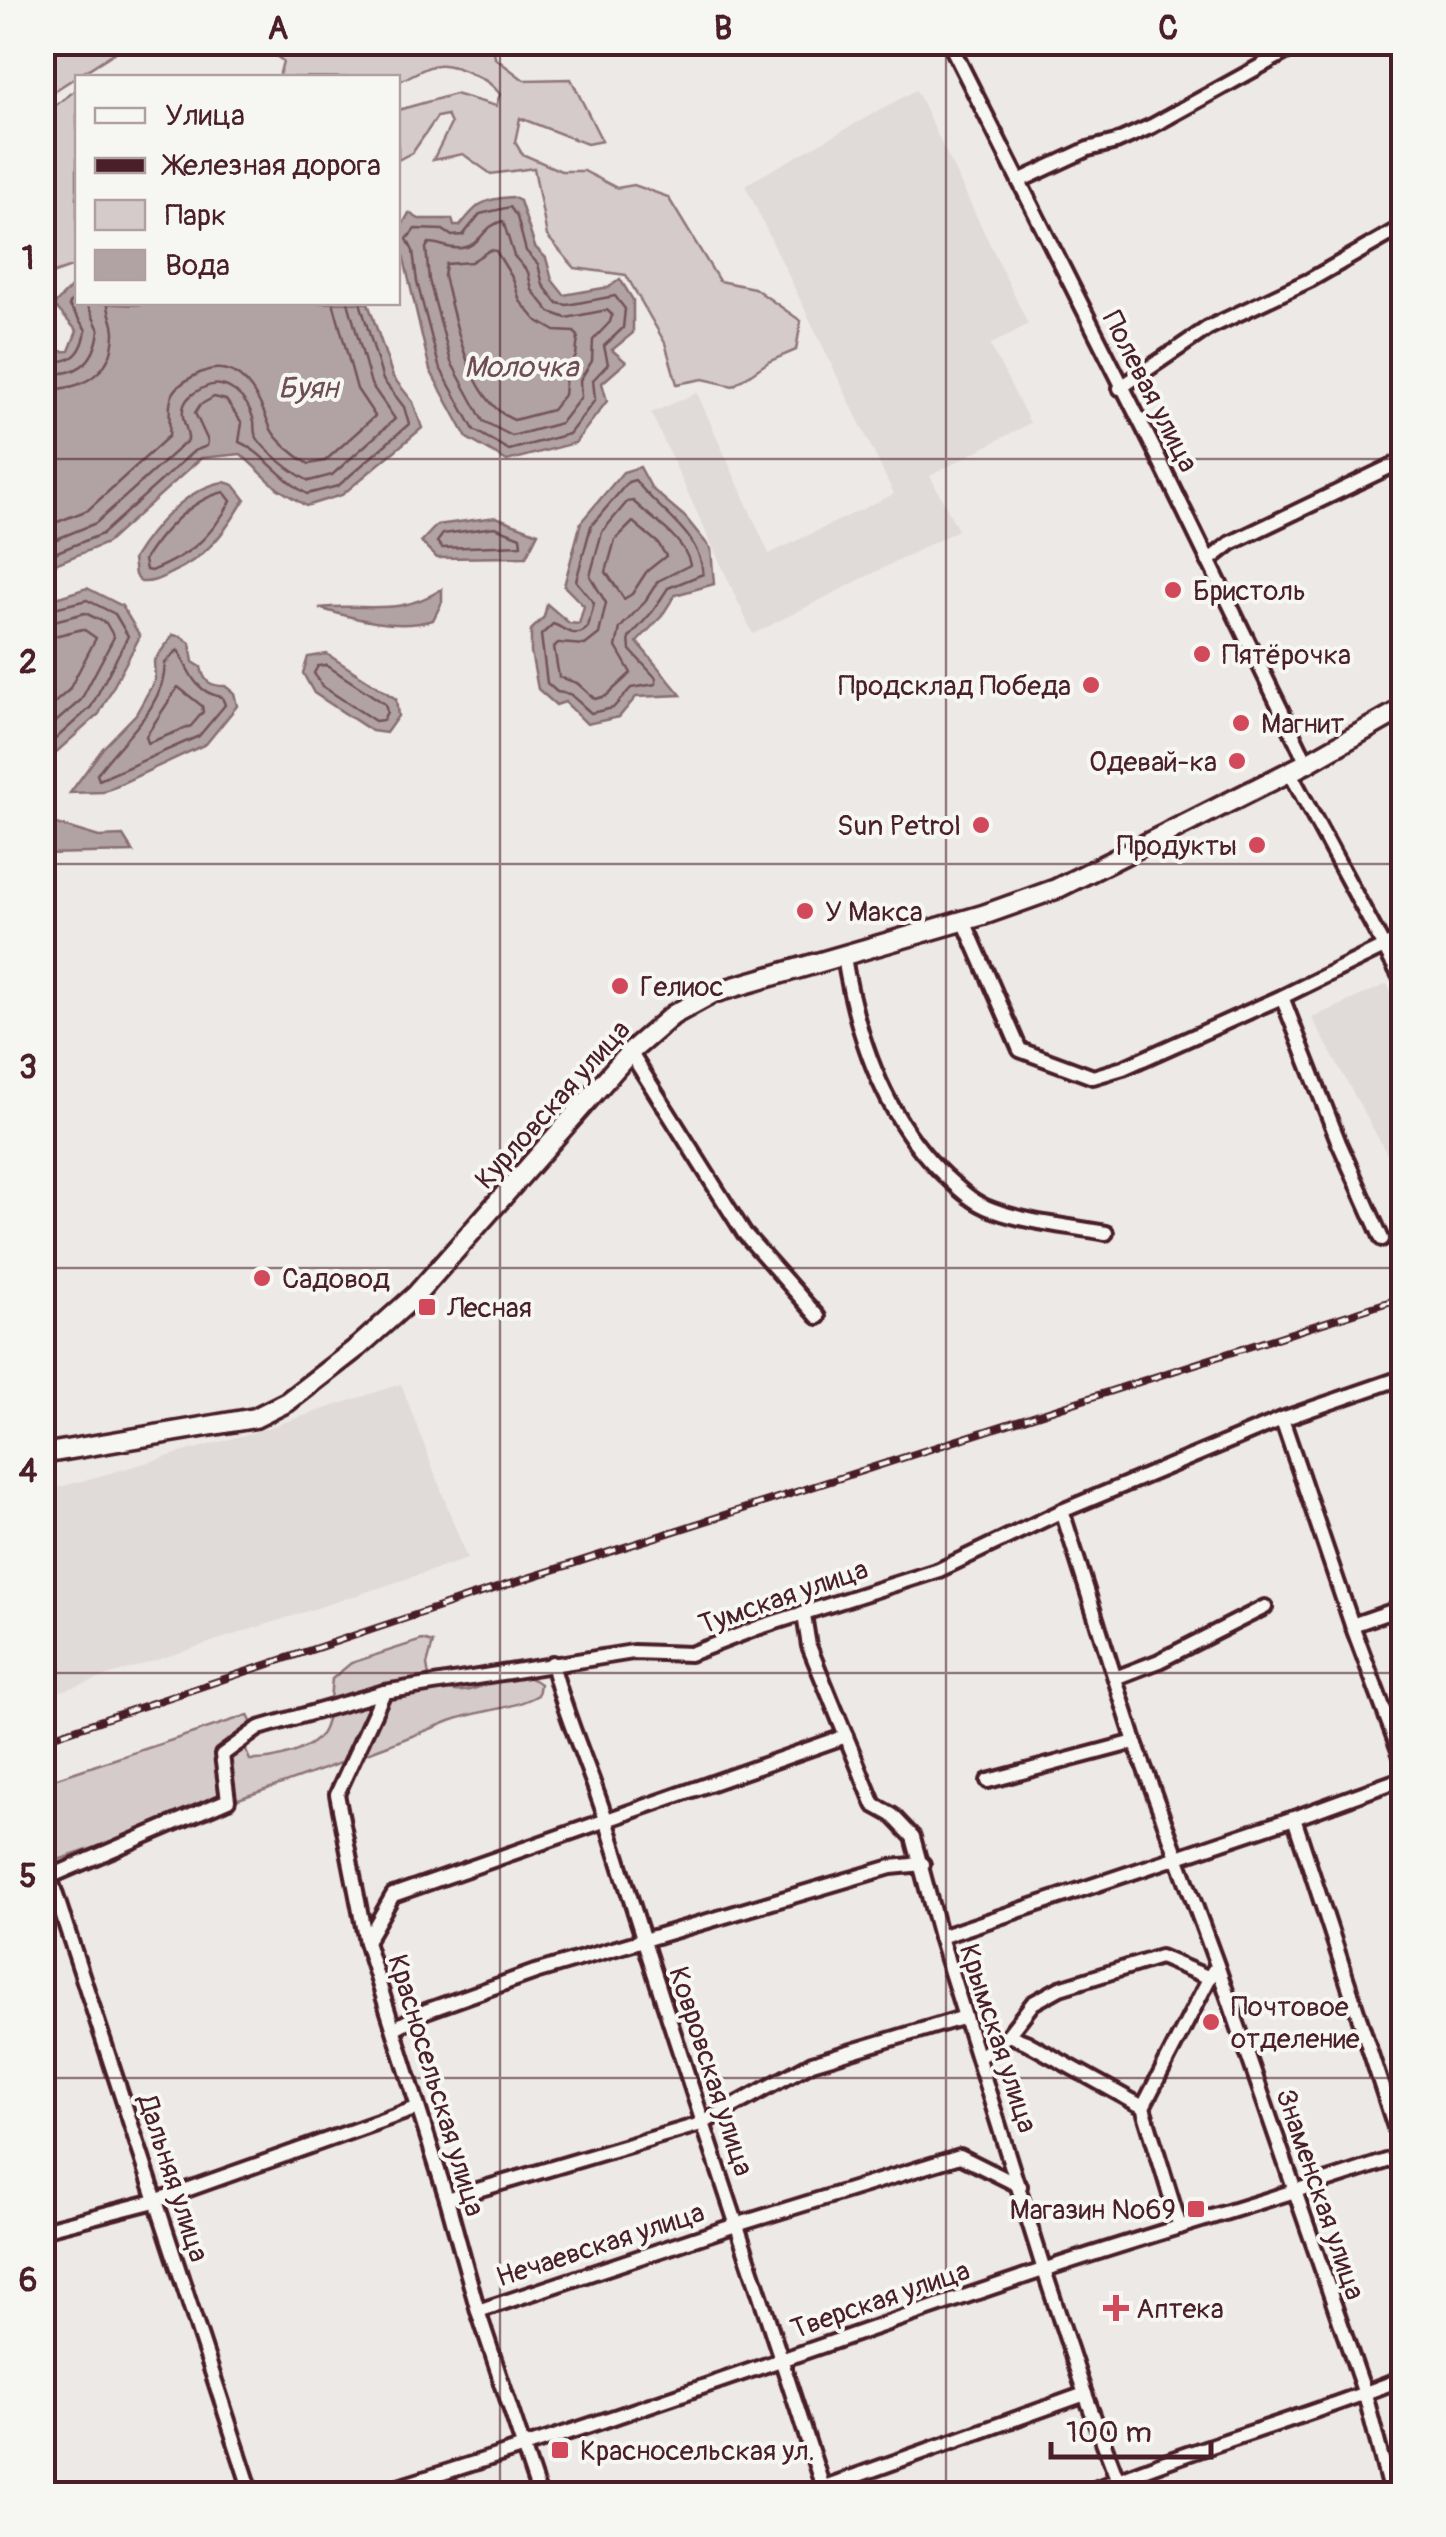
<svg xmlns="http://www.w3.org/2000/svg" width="1446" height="2537" viewBox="0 0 1446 2537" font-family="Pangolin,sans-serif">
	<rect width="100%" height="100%" fill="#ece9e6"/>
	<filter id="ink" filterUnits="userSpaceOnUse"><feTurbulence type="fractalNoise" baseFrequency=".01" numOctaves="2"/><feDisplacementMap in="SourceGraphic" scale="20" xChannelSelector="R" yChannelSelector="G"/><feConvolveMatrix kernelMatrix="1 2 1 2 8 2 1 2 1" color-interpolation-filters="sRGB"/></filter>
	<g filter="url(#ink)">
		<!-- built -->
		<g fill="#e0dad8">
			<polygon points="916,90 1028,324 990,345 1030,423 930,476 958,530 753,634 651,413 697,393 769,554 894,494 745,185"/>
			<polygon points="1387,984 1403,1016 1403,1183 1312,1018"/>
			<polygon points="401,1384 467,1559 43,1697 43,1492 258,1431"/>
		</g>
		<!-- green -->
		<g fill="#d4cbca" stroke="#8f757a" stroke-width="2.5">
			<polygon points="43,42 122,42 122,43 117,51 43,98"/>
			<path d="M 222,43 L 493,43 L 495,58 L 524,80 L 571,79 L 602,141 L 587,144 L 520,118 L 515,142 L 522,154 L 561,171 L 584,171 L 617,188 L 634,185 L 668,197 L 719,281 L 754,288 L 801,321 L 796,350 L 770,361 L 733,386 L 703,379 L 677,384 L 665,343 L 626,275 L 575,268 L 547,236 L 534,168 L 491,174 L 463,154 L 433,160 L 451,124 L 447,115 L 437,117 L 413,152 L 398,160 L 398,110 L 455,94 L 496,106 L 500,94 C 492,84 486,80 474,75 C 437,57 433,65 398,82 L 398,78 L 279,77 L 283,61 L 263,47 Z"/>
			<polygon points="77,89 77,265 43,277 43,130 56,105"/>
			<path d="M 422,1640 L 433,1643 L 427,1665 L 429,1677 C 434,1681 442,1688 449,1690 C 478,1699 511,1660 540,1684 L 538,1695 C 512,1710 478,1710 450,1721 C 316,1775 179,1819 43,1865 L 42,1786 L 51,1780 L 248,1715 L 253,1726 L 246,1751 L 250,1760 C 271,1761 315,1751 324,1729 C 330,1715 330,1695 332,1679 L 351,1663 Z"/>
		</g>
		<!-- water -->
		<g fill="#b1a2a3" stroke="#886e73" stroke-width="2.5">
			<path d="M 512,197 L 520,201 L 535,247 L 546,258 L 552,280 L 564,295 L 609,287 L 620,279 L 633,300 L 633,333 L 612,350 L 626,362 L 602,383 L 607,401 L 575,443 L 507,461 L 467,438 L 430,370 L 398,233 L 409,213 L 419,219 L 452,219 L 454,226 L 460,226 C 477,204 482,199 512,197 Z"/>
			<path d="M 77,281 L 78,302 C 101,302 134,308 154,302 L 368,303 L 393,377 L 413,402 L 422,428 L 342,495 L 306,506 L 277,488 L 241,454 L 201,458 L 107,543 L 43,569 L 43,337 L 46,352 L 69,351 L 77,331 L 54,305 Z"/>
			<polygon points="640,467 652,489 685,517 711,549 714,584 675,595 661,617 637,642 681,695 636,697 619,717 587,724 565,702 556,705 538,689 531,652 531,630 544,617 547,604 569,623 579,624 584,606 564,586 581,522 623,472"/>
			<path d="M 224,482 L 234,485 L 245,499 C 225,532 207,557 171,573 C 161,578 153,583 141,582 L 135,575 L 133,559 C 152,528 186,488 224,482 Z"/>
			<polygon points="496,517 538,533 526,557 437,558 421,542 437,525"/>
			<polygon points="87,588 122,606 140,636 99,714 43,764 43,602"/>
			<path d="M 442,589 L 442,602 L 433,620 C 397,631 355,619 319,608 C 368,603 398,617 442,589 Z"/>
			<path d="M 173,635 L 180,636 L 190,643 L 193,662 L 201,667 C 204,682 210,686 225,686 L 234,693 L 237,706 L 206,744 L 103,792 L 70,793 L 103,748 L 136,714 L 155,680 L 154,661 Z"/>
			<polygon points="327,654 396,699 398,716 386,733 372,731 314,693 303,673 308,657"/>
			<polygon points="43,820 99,837 123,836 133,852 43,854"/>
		</g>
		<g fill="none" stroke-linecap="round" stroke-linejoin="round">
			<!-- shore -->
			<g stroke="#73535b" stroke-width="2.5">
				<polygon points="510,207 517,217 526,251 538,264 543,285 557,303 567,305 615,296 625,309 623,328 604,346 608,364 593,380 595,400 569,434 509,450 474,430 439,366 417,282 413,251 407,239 415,229 443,230 452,236 463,235 480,214"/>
				<path d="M 503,221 L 514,256 L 528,272 L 532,290 L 550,312 L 566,318 L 607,310 L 612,315 L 610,322 L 593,340 L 592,361 L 580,380 L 581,397 L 561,423 L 512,436 L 483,421 L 451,362 L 429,280 L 426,248 L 429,243 C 441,243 449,250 462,248 C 482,245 482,226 503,221 Z"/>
				<path d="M 490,250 L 496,251 L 513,279 L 520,301 L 536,320 L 555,331 L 574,332 L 578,336 L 576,356 L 566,374 L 564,395 L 552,410 L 514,420 C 469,402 455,320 444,276 L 446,264 L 471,262 Z"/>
				<path d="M 42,361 C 70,364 82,357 86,330 L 69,305 L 78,293"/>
				<path d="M 42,374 C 76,376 95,365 99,330 L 86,302"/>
				<path d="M 42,389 C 80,391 113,375 114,333 C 114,321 107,312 108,302"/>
				<path d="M 635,480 C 658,511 700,532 703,574 L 668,588 L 653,611 L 629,638 L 630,650 L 656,678 L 656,684 L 631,688 L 613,708 L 591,713 L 570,694 L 557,692 L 547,683 L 541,635 L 553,624 C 565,628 576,641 588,627 L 594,603 L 576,581 L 591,526 L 628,482 Z"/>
				<path d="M 224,492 L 231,501 C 209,540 191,554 151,571 L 146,570 L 144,560 C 161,533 191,499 224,492 Z"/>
				<path d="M 633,501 C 651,519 685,538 690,565 L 658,581 L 644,603 L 620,628 L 616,647 L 631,673 L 606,696 L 595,699 L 577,683 L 559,677 L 554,647 L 558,643 L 585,645 L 599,634 L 606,603 L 590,576 L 602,532 L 627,502 Z"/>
				<polygon points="633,522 658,543 666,556 647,571 632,594 624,599 606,572 615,540"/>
				<polygon points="495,527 520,537 521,545 442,548 437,542 443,534"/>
				<path d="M 42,528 L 88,510 L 169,436 C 172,404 161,391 200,373 C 240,355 259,397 270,427 C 275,440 297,457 309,464 L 325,461 L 375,416 L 357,389 L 333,302"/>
				<path d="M 42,545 L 96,523 L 188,440 C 189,430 181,421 183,410 C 184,399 193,393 203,388 C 226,376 248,398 254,421 C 255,426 253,431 256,436 C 263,450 295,474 309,481 L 332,475 L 395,419 L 371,384 L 348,302"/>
				<path d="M 42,558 L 102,534 L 194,451 L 207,446 L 208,441 L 195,413 L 200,405 L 214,397 L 226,400 L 242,423 L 239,442 C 263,452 281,480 307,494 L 338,486 L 409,424 L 404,407 L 383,380 L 360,302"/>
				<polyline points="42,611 87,600 115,614 128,636 91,707 42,751"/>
				<polyline points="42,624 85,613 106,623 114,637 81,700 42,734"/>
				<polyline points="42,639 83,629 96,638 69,690 42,714"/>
				<path d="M 178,650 C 189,670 194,693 222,697 L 225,705 L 199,736 L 99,780 L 97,774 C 122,738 164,710 165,663 Z"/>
				<polygon points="318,666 326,665 385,704 387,712 383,720 375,721 322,686 314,673"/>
				<polygon points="178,687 202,706 203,712 191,726 148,743 146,736"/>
			</g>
			<defs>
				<g id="minor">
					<polyline points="949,42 1158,457 1307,763"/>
					<polyline points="1019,181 1088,149 1116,142 1152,126 1304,42"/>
					<polyline points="1120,388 1208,328 1310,280 1404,226"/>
					<polyline points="1208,561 1231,543 1404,460"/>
					<polyline points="1289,771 1404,984"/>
					<polyline points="964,921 1020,1050 1093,1077 1123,1068 1282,997 1404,937"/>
					<path d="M 844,957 C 857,1037 884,1118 944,1175 C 959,1189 973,1203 993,1210 C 1028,1223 1069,1226 1106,1233"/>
					<polyline points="1282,997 1339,1143 1382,1239"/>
					<polyline points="630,1052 744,1233 818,1317"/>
					<polyline points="1282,1419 1352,1625 1404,1764"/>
					<polyline points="1062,1511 1135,1742 1217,1965 1365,2394 1391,2494"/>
					<polyline points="804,1615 809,1646 874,1805 892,1815 913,1837 940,1937 1044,2270 1085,2394 1123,2494"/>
					<polyline points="1352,1625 1404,1607"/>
					<path d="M 552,1663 C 566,1720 592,1773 609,1829 C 677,2052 754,2272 825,2494"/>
					<polyline points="1115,1678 1159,1661 1265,1607"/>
					<polyline points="384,1692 337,1794 366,1942 447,2199 478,2311 539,2494"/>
					<polyline points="988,1781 1135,1742"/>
					<polyline points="1294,1818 1404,2155"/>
					<polyline points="50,1877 252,2494"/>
					<polyline points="42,1880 228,1800 222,1755 259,1728 384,1692 633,1652 690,1654 760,1627 939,1570 1062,1511 1282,1419 1404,1377"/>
					<polyline points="940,1937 1294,1818 1404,1778"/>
					<polyline points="366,1942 393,1895 846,1736"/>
					<polyline points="395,2028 426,2011 535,1972 891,1867 923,1864"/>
					<polyline points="1008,2035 1026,2042 1143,2107 1180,2227"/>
					<polyline points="978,2058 1008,2035 1033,2003 1060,1988 1160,1957 1210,1978"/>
					<polyline points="1143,2107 1213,1971"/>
					<polyline points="447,2199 701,2124 812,2063 965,2017"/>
					<polyline points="42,2230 155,2201 417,2108"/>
					<polyline points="478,2311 736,2225 960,2156 1020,2186"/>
					<path d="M 375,2494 C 599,2426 820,2345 1043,2270 C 1163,2230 1284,2197 1404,2155"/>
					<polyline points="805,2494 1085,2394"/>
					<path d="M 1083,2494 C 1187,2449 1298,2421 1404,2378"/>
				</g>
				<polyline id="major" points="42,1454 255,1418 287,1402 358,1347 416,1295 630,1052 673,1015 713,993 983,915 1056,889 1307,763 1404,708"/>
			</defs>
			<!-- minor casing -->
			<use href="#minor" stroke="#4a1f2b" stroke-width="20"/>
			<!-- major casing -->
			<use href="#major" stroke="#4a1f2b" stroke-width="25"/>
			<!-- minor -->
			<use href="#minor" stroke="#f6f6f2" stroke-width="12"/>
			<!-- major -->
			<use href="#major" stroke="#f6f6f2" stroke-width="18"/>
			<defs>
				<polyline id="rail" points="42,1740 472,1596 1404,1297"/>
			</defs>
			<!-- rail casing -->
			<use href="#rail" stroke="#4a1f2b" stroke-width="8"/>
			<!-- rail -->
			<use href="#rail" stroke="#f6f6f2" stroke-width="4" stroke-dasharray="11" stroke-linecap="butt"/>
		</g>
	</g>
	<!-- grid -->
	<path fill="none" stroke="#4a1f2b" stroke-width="2.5" stroke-opacity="0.55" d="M 500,42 L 500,2494M 946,42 L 946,2494M 42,459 L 1404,459M 42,864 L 1404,864M 42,1268 L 1404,1268M 42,1673 L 1404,1673M 42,2078 L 1404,2078"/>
	<!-- markers -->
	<g fill="#d1495b" stroke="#f6f6f2" stroke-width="4">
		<circle cx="1173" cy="590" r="10"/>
		<circle cx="1202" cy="654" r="10"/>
		<circle cx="1091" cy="685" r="10"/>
		<circle cx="1241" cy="723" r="10"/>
		<circle cx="1237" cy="761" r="10"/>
		<circle cx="981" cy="825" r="10"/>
		<circle cx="1257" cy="845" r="10"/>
		<circle cx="805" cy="911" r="10"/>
		<circle cx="620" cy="986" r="10"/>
		<circle cx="262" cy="1278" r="10"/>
		<rect x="417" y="1297" width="20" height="20" rx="5"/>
		<circle cx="1211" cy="2022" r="10"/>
		<rect x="1186" y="2199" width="20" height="20" rx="5"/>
		<path d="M1111 2293h10v10h10v10h-10v10h-10v-10h-10v-10h10z"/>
		<rect x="550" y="2440" width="20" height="20" rx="5"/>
	</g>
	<g text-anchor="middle" stroke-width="8" stroke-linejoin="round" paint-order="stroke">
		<!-- street labels -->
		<g font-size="28" fill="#4a1f2b" stroke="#f6f6f2">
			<text transform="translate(1151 391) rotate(63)" y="10">Полевая улица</text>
			<text transform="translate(552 1104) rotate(-48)" y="10">Курловская улица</text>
			<text transform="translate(783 1596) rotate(-19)" y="10">Тумская улица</text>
			<text transform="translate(999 2038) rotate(72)" y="10">Крымская улица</text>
			<text transform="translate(712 2071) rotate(72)" y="10">Ковровская улица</text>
			<text transform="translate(437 2085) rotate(73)" y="10">Красносельская улица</text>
			<text transform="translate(174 2178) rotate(72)" y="10">Дальняя улица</text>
			<text transform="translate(1321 2194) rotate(71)" y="10">Знаменская улица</text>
			<text transform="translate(600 2244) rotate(-18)" y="10">Нечаевская улица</text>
			<text transform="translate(880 2299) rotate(-19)" y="10">Тверская улица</text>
		</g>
		<!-- poi labels -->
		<g font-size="28" fill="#4a1f2b" stroke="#f6f6f2" text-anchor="start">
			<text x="1193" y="600">Бристоль</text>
			<text x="1222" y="664">Пятёрочка</text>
			<text x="1071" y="695" text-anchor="end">Продсклад Победа</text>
			<text x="1261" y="733">Магнит</text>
			<text x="1217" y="771" text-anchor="end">Одевай-ка</text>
			<text x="961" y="835" text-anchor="end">Sun Petrol</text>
			<text x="1237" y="855" text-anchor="end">Продукты</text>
			<text x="825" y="921">У Макса</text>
			<text x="640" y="996">Гелиос</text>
			<text x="282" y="1288">Садовод</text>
			<text x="447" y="1317">Лесная</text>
			<text x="1231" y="2016">Почтовое<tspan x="1231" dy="32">отделение</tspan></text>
			<text x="1176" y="2219" text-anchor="end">Магазин №69</text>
			<text x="1136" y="2318">Аптека</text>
			<text x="580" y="2460">Красносельская ул.</text>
		</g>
		<!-- water labels -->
		<g font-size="30" font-style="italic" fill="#6e4d55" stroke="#f6f6f2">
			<text x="521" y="377">Молочка</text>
			<text x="308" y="398">Буян</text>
		</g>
	</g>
	<!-- margin -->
	<rect width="1446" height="2537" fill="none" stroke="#f6f6f2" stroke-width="110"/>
	<!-- legend -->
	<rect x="75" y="75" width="325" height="230" fill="#f6f6f2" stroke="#b1a0a2" stroke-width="2.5"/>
	<rect x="95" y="108" width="50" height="15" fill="#f6f6f2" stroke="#b1a0a2" stroke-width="2.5"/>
	<text x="165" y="125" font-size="30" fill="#4a1f2b">Улица</text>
	<rect x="95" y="158" width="50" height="15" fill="#4a1f2b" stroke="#b1a0a2" stroke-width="2.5"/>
	<text x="165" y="175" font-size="30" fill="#4a1f2b">Железная дорога</text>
	<rect x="95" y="200" width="50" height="30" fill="#d4cbca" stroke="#b1a0a2" stroke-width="2.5"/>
	<text x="165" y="225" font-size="30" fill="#4a1f2b">Парк</text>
	<rect x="95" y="250" width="50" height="30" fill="#b1a2a3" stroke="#b1a0a2" stroke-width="2.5"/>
	<text x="165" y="275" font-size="30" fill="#4a1f2b">Вода</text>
	<!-- scale -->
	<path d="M1051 2442v15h160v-15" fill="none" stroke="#4a1f2b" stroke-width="5"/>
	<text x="1066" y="2442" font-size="30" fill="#4a1f2b" stroke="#f6f6f2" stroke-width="8" paint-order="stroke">100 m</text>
	<rect x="55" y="55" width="1336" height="2427" fill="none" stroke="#4a1f2b" stroke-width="4"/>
	<g font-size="32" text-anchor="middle" font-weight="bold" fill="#4a1f2b">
		<text x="278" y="39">A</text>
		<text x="723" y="39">B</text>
		<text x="1168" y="39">C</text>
		<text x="28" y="269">1</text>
		<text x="28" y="673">2</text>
		<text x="28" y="1078">3</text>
		<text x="28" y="1482">4</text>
		<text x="28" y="1887">5</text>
		<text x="28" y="2291">6</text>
	</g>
</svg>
